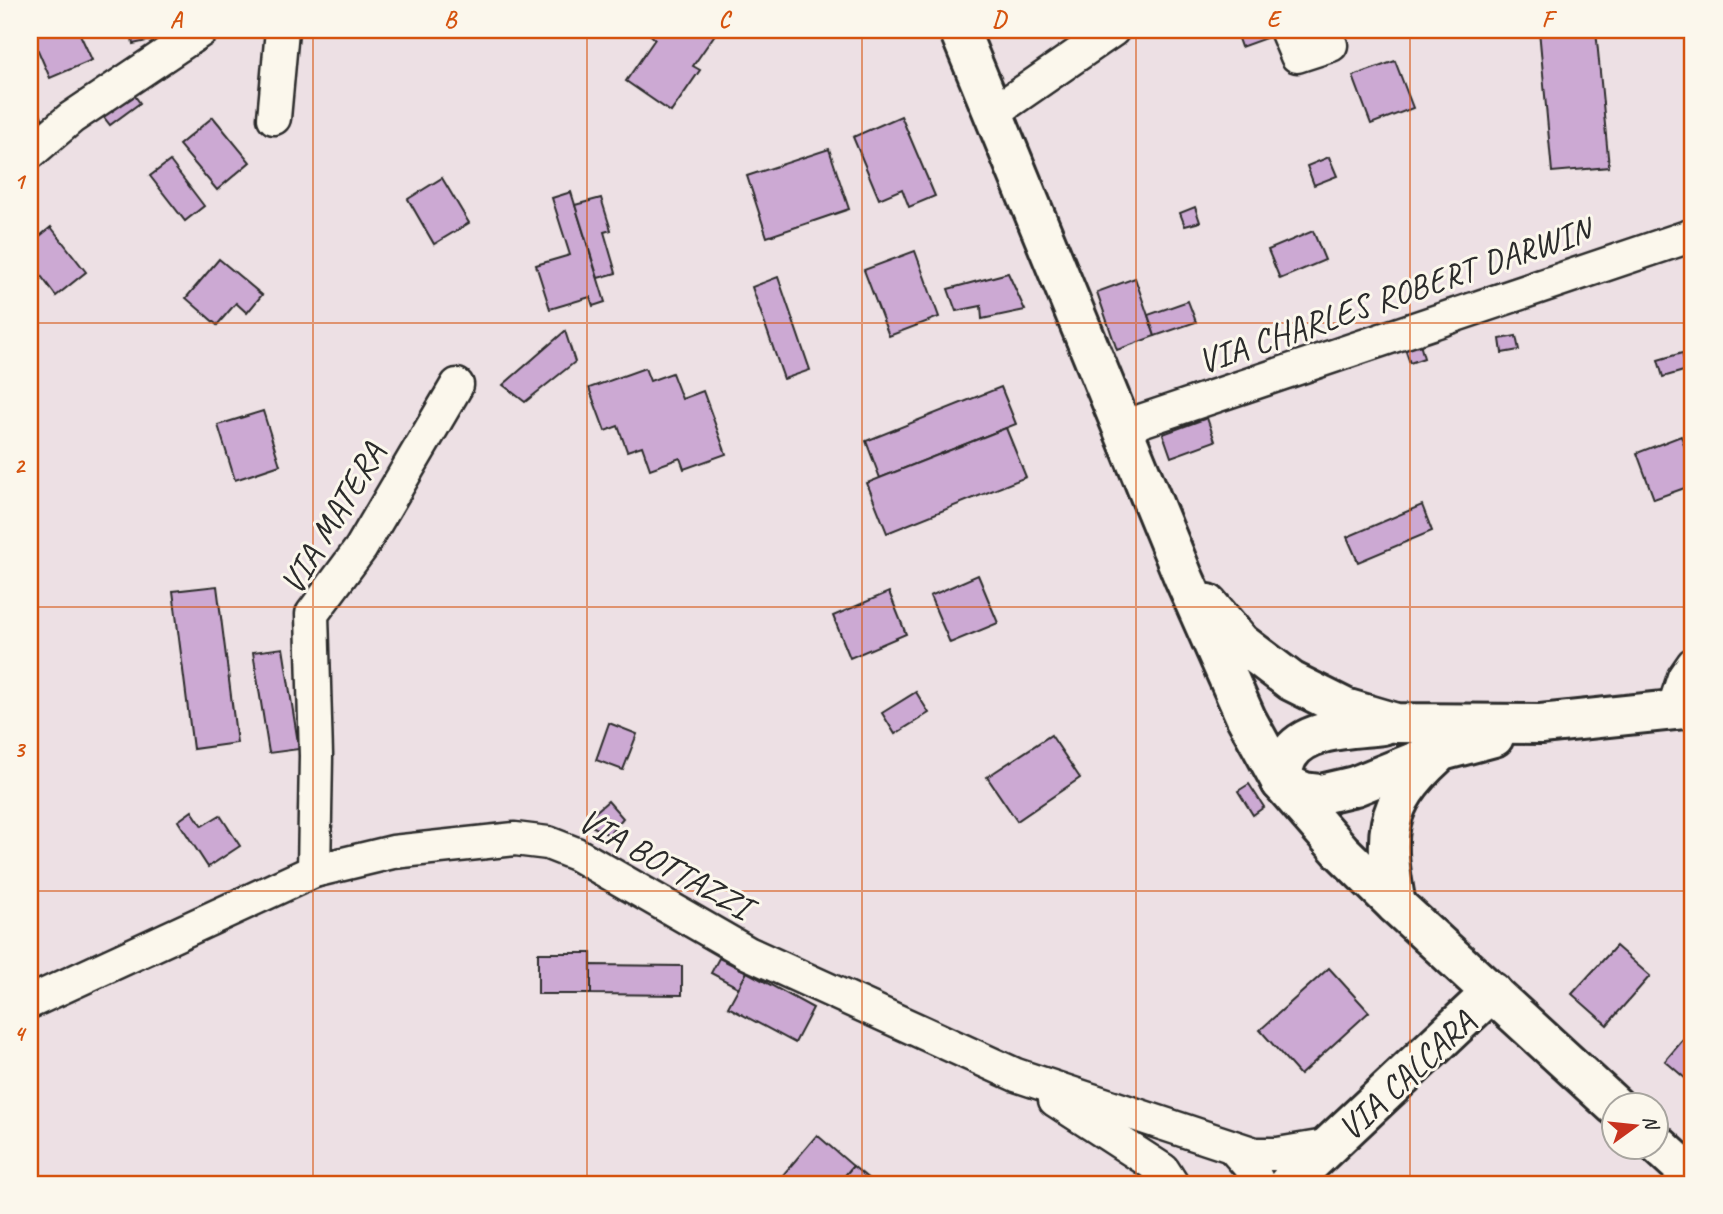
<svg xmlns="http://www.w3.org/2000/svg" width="1723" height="1214" viewBox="0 0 1723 1214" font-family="Caveat,sans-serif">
	<rect width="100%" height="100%" fill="#ede0e4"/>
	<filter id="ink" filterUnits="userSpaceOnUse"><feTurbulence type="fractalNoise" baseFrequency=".0143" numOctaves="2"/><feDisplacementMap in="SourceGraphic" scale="14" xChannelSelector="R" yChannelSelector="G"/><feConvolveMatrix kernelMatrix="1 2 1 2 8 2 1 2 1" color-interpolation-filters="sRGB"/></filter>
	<g filter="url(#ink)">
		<!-- building -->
		<g fill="#cca9d3" stroke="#2b2b2b" stroke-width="2">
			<polygon points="34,30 78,30 92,60 50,78 30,32"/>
			<polygon points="154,30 156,39 133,44 131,31"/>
			<polygon points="645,30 718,30 693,66 700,70 671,112 626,81 655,39"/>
			<polygon points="1235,30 1263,30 1266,38 1241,47"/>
			<polygon points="1539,30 1596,30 1609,167 1552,172"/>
			<polygon points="1395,61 1413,108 1371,124 1353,76"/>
			<polygon points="130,89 140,103 110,125 99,111"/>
			<polygon points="41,115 47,131 37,139 30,123"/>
			<polygon points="901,116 935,196 909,207 902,189 879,199 853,137"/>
			<polygon points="213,117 250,162 217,190 179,145"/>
			<polygon points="829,149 849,209 767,237 747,176"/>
			<polygon points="1329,157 1337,176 1314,185 1307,166"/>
			<polygon points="170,161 204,206 185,221 150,176"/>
			<polygon points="442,178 469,223 434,244 408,199"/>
			<polygon points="571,192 605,302 593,306 590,297 550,309 536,265 570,255 552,198"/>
			<polygon points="601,198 611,230 604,232 616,273 598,278 575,205"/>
			<polygon points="1195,207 1200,222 1185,226 1180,213"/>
			<polygon points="51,227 86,272 56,296 30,261 30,244"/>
			<polygon points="1313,231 1325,260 1280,279 1268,250"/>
			<polygon points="915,251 939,317 889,336 864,270"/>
			<polygon points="219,259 262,295 247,313 236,303 217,325 186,298"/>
			<polygon points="1008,273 1025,310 982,319 981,306 956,311 948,289"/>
			<polygon points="778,277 810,370 784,379 752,287"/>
			<polygon points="1135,278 1155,336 1117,350 1097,292"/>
			<polygon points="1188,301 1196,322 1155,336 1148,315"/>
			<polygon points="565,331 575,362 525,402 503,385"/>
			<polygon points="1516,336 1519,350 1502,353 1500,339"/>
			<polygon points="1420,344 1424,358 1410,363 1405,349"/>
			<polygon points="1682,353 1687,370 1663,377 1658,360"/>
			<polygon points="645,368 650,381 672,373 682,399 703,391 726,454 684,469 680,458 650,469 642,446 627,451 618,426 605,431 589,388"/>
			<polygon points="1001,387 1016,424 880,478 866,441"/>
			<polygon points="263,411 280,465 235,480 218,425"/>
			<polygon points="1207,418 1215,441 1171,457 1163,434"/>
			<polygon points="1006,428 1026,477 887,533 867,483"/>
			<polygon points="1681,436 1693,469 1693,485 1654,499 1637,453"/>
			<polygon points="1422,505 1432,531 1358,562 1347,537"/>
			<polygon points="978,575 998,623 950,643 930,596"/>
			<polygon points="217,586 237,743 193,749 173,591"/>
			<polygon points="889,592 906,634 850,658 833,616"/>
			<polygon points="283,648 299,749 269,753 253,652"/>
			<polygon points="916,692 929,713 895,734 882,713"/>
			<polygon points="609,723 637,734 623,770 596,760"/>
			<polygon points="1051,735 1080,778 1017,821 987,777"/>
			<polygon points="1249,784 1264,807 1253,815 1238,791"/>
			<polygon points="608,801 623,818 609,835 584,822"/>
			<polygon points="192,811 202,826 220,815 240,846 208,867 178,821"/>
			<polygon points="1616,946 1650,976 1607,1025 1572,994"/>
			<rect x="538" y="953" width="53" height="41"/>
			<polygon points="719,958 747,972 739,988 711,973"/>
			<polygon points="591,965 682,966 682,995 591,994"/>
			<polygon points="1329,968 1369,1012 1300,1075 1260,1030"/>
			<polygon points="747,972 813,1008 795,1043 728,1007"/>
			<polygon points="1693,1028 1693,1085 1665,1061"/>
			<polygon points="817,1135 853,1166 838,1184 793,1184 782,1176"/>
			<polygon points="853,1166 875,1184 838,1184"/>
		</g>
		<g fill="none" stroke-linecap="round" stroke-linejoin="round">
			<defs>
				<g id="street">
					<polyline points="1286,30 1297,56 1331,45"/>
					<polyline points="993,113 1113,30"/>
					<polyline points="274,118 282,30"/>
					<polyline points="30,153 71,118 202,30"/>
					<polyline points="1120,428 1693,235"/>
					<polyline points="1673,710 1684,677 1693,664"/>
					<polyline points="314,871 316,756 312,614 361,548 457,385"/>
					<polyline points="30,1002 314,871 393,852 515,839 548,843 576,854 748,953 1016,1075 1255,1154 1278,1154 1331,1145"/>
					<polyline points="1055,1100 1163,1170 1172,1184"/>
					<polyline points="1235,1150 1250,1167 1259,1184"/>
				</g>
				<g id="secondary">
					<polyline points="959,30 1183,576 1246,718 1281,782 1341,851 1396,905 1615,1106"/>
					<polyline points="1208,604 1241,643 1291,681 1345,708 1396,723 1541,724 1693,708"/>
					<polyline points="1281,782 1304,792 1321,794 1355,786 1442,751 1494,737"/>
					<path d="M 1281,782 C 1283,774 1284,762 1289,755 C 1306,727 1355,729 1383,725"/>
					<path d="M 1396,905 C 1384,837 1381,806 1436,756"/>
					<polyline points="1656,1143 1693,1177"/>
					<polyline points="1288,1184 1492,992"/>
				</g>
			</defs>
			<!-- street casing -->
			<use href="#street" stroke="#2b2b2b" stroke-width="37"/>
			<!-- secondary casing -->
			<use href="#secondary" stroke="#2b2b2b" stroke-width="44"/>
			<!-- street -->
			<use href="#street" stroke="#fbf7ec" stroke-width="32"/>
			<!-- secondary -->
			<use href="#secondary" stroke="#fbf7ec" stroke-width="38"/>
		</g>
	</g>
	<!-- grid -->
	<path fill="none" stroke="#d5540f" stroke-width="2" stroke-opacity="0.55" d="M 313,30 L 313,1184M 587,30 L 587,1184M 862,30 L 862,1184M 1136,30 L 1136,1184M 1410,30 L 1410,1184M 30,323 L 1693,323M 30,607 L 1693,607M 30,891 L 1693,891"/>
	<g text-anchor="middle" stroke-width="6" stroke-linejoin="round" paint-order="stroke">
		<!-- street labels -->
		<g font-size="35" fill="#2b2b2b" stroke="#fbf7ec">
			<text transform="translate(1394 295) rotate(-19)" y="12">VIA CHARLES ROBERT DARWIN</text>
			<text transform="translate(332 518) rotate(-59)" y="12">VIA MATERA</text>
			<text transform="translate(665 863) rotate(29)" y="12">VIA BOTTAZZI</text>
			<text transform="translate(1406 1075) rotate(-43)" y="12">VIA CALCARA</text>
		</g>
	</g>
	<!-- margin -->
	<rect width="1723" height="1214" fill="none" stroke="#fbf7ec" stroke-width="77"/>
	<!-- north arrow -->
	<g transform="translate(1635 1126) rotate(75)"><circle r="33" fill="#fbf7ec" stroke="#a8a59f" stroke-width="2"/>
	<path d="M0-5L12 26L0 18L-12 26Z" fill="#c8321e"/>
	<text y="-10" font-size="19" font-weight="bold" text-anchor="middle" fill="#2b2b2b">N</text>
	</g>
	<rect x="38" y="38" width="1646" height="1138" fill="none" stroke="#d5540f" stroke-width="2.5"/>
	<g font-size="23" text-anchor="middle" font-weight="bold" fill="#d5540f">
		<text x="176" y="27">A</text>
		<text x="450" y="27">B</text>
		<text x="724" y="27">C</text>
		<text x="999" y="27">D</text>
		<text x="1273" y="27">E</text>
		<text x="1547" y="27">F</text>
		<text x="19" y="189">1</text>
		<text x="19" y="473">2</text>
		<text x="19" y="757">3</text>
		<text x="19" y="1041">4</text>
	</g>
</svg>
